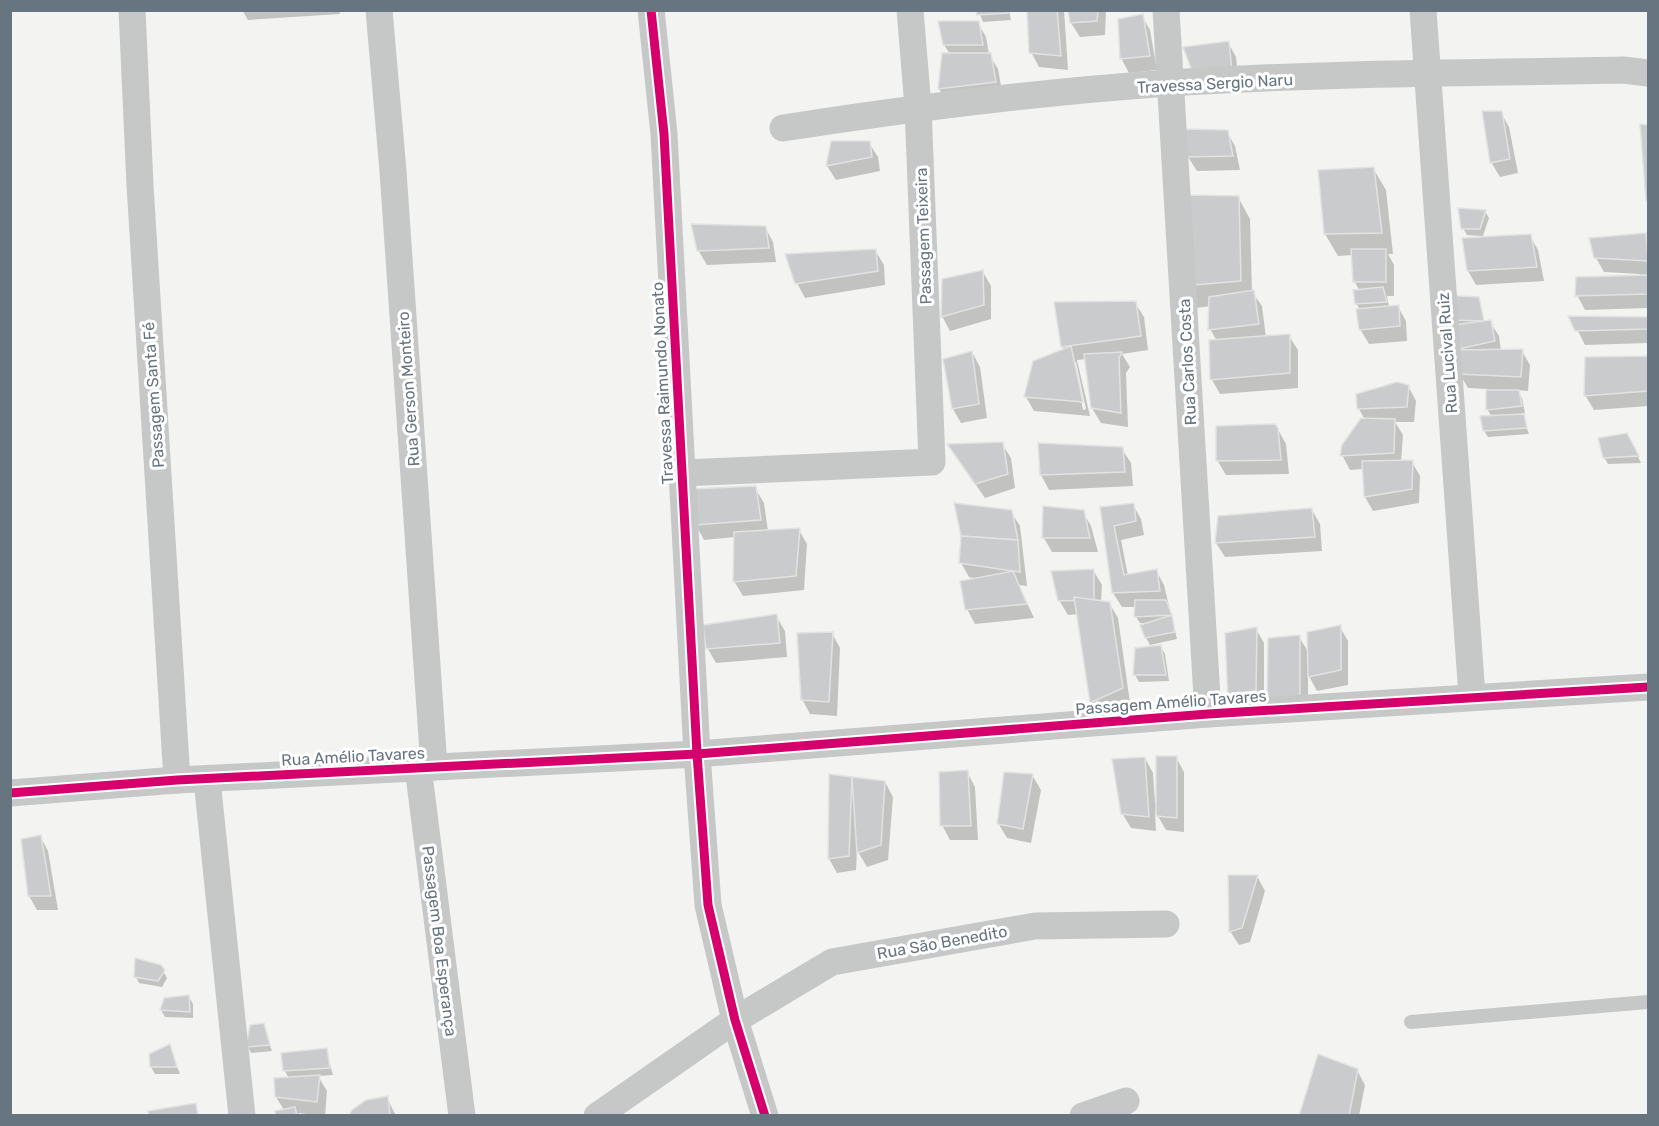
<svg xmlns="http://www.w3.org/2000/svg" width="1659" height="1126" viewBox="0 0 1659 1126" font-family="Rubik,sans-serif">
	<rect width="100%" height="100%" fill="#f3f3f2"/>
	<!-- shadow -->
	<g fill="#0003" fill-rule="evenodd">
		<polygon points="242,10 339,10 340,14 248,20"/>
		<polygon points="978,10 1009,10 1011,20 983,22"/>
		<polygon points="1029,10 1064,10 1068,70 1039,67 1031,52"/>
		<polygon points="1069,10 1106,10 1105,35 1080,37 1071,23"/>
		<polygon points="1142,16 1150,30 1157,70 1129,73 1121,58"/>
		<polygon points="978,23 986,37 989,54 998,69 1003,97 948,103 939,89 950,54 944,45"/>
		<polygon points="1228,42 1236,57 1239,85 1202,85"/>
		<polygon points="1501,113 1509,127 1518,173 1500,177 1491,162"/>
		<polygon points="1642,126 1648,126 1648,203 1647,201"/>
		<polygon points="1227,132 1235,146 1240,170 1197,171 1188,157"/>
		<polygon points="833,142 869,143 878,157 880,171 836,180 827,166"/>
		<polygon points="1373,168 1386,190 1393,254 1388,254 1394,265 1394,296 1387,296 1389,307 1398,307 1406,321 1407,341 1369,344 1360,329 1360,310 1356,303 1360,291 1354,281 1353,255 1338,256 1325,234"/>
		<polygon points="1238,197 1250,219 1252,292 1262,306 1266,338 1289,336 1298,350 1298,388 1220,394 1212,380 1217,341 1210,329 1211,306 1196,308 1184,286"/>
		<polygon points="1485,211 1489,218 1483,236 1467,235 1463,228"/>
		<polygon points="765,227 773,242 776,262 707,265 698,250"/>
		<polygon points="1645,235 1648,240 1648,308 1585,310 1577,295 1640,276 1640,274 1604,272 1596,258"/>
		<polygon points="1530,236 1538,250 1544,281 1476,285 1468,271"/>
		<polygon points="875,250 884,265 885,285 805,298 797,283"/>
		<polygon points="983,272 991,286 991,319 950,331 942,316"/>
		<polygon points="1478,299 1485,323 1490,322 1499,336 1501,351 1522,351 1530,365 1528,391 1517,390 1522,398 1525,413 1521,413 1529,434 1488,437 1484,431 1492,417 1487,409 1487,389 1468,388 1459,373 1450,319"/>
		<path d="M 1135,303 L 1144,317 L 1148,350 L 1122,354 L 1130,367 L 1126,373 L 1128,427 L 1101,423 L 1092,408 L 1086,359 L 1077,360 L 1090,416 L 1034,411 L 1026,397 L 1064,350 L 1062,346 ZM 1073,362 L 1076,362 L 1086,409 L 1083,410 Z"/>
		<polygon points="1571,317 1648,318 1648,343 1585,345"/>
		<polygon points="972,352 980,367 987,418 961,423 953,409"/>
		<polygon points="1587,358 1648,358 1648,406 1594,410 1585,395"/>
		<polygon points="1408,386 1416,401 1414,422 1395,422 1403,435 1401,462 1412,462 1420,476 1419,503 1373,511 1365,497 1364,469 1350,470 1342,455 1365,420 1359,409"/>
		<polygon points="1277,428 1286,444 1289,474 1226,475 1217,460"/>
		<polygon points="1631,442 1641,463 1608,464 1604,457"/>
		<polygon points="1002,444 1011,458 1015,488 985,498 949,446"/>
		<polygon points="1039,444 1122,449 1131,463 1133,486 1049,490 1041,475"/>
		<polygon points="755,488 764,503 768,531 799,530 807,544 804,590 743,596 734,581 735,537 704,540 696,525"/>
		<polygon points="1133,505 1141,519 1144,535 1121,540 1128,576 1156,570 1164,585 1177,639 1150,645 1146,638 1150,623 1140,623 1136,617 1136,607 1122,607 1113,593 1102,509"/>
		<polygon points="1312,510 1320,524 1322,551 1225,557 1216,543"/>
		<polygon points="1011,512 1020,526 1027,586 1019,585 1034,618 975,624 967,609 978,579 969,577 961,563"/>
		<polygon points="1083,512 1091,526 1098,552 1052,552 1044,538"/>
		<polygon points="1093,570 1102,585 1101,602 1109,603 1118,618 1130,703 1099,717 1091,703 1078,614 1068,615 1059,600"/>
		<polygon points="776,616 785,631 787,657 716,663 708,649"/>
		<polygon points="1340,627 1348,641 1348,685 1317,691 1308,674 1308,711 1277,717 1299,637 1309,653"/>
		<polygon points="1256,629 1264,643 1264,706 1230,703"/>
		<polygon points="832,633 840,648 837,716 810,714 802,699"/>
		<polygon points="1161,647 1165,654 1169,681 1139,682 1135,675"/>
		<polygon points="1176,757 1184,772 1184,832 1166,830 1155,811 1156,831 1131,828 1122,813 1145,758 1153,773 1155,803 1157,803"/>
		<polygon points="967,772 975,787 978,840 950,840 942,825"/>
		<polygon points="1032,775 1041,790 1031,843 1007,838 998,823"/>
		<polygon points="830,776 885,782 893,797 888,860 867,867 857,850 856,870 837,873 829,859"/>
		<polygon points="40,836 48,851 58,910 37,910 29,896"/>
		<polygon points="1257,876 1265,891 1250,942 1239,945 1230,931"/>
		<polygon points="163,971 167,978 162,987 139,983 136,977"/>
		<polygon points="189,997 193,1004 193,1018 165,1017 161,1010 165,1000"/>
		<polygon points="263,1025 272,1051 251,1053 248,1047"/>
		<polygon points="169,1046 180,1074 155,1074 151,1067"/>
		<polygon points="326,1050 333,1075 318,1076 327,1091 325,1116 298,1113 299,1116 278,1116 284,1110 276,1097 289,1078 284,1070"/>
		<polygon points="1357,1070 1365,1085 1359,1116 1300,1116"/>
		<polygon points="387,1098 396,1116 350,1116"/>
	</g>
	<!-- building -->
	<g fill="#cacbcc" stroke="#e2e2e2" stroke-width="1.5">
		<polygon points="976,10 1008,10 1008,13 977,15"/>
		<polygon points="1027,10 1057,10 1061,56 1029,53"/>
		<polygon points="1068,10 1098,10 1097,21 1070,23"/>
		<polygon points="1143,14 1150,56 1120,59 1118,19"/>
		<polygon points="938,21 979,21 983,45 943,45"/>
		<polygon points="1229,41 1232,71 1192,71 1183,47"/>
		<polygon points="942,53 991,53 996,82 938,89"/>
		<polygon points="1482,111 1502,111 1510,159 1490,163"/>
		<polygon points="1640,124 1648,125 1648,200 1646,201"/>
		<polygon points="1185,129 1228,130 1233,156 1187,157"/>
		<polygon points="831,141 870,141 872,157 826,166"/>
		<polygon points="1374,167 1382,233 1324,234 1318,170"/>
		<polygon points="1189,195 1239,196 1241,281 1182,286"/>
		<polygon points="1458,208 1486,210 1480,229 1461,229"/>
		<polygon points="691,224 766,226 769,248 697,251"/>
		<polygon points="1646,233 1648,261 1594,258 1589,238"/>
		<polygon points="1531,234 1537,267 1467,271 1462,238"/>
		<polygon points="876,249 878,271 795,284 785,254"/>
		<polygon points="1351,249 1386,249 1386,282 1353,282"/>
		<polygon points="983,270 984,305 941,317 942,279"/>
		<polygon points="1648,275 1648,294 1575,296 1576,277"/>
		<polygon points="1383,287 1387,302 1355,304 1353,290"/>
		<polygon points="1254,290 1259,324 1208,330 1209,297"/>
		<polygon points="1443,295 1479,297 1484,321 1449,320"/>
		<polygon points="1136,301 1141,336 1061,347 1054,302"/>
		<polygon points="1399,305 1400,326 1359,330 1356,309"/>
		<polygon points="1568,316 1648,317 1648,329 1575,331"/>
		<polygon points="1491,320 1495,341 1454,350 1454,325"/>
		<polygon points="1290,334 1290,373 1210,380 1209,340"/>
		<polygon points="1071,346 1083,402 1024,397 1033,361"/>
		<polygon points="1523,349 1521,377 1458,374 1454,350"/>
		<polygon points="972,351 979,404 952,409 943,359"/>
		<polygon points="1122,352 1119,358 1121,413 1091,408 1084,354"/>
		<polygon points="1648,356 1648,391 1584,396 1585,357"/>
		<polygon points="1397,382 1409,385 1407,407 1357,409 1356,394"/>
		<polygon points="1486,390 1519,390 1522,406 1486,410"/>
		<polygon points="1524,414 1527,428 1483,431 1480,416"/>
		<polygon points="1361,418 1395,419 1394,453 1340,456 1342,445"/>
		<polygon points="1275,424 1278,428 1281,460 1216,461 1216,426"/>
		<polygon points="1627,433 1639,456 1603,458 1598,438"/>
		<polygon points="1003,442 1008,474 975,484 947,444"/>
		<polygon points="1038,443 1123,447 1125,472 1040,475"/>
		<polygon points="1413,460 1412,489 1364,497 1362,461"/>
		<polygon points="756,486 761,520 694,525 691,489"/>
		<polygon points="954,503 1012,510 1018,540 961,536"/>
		<polygon points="1134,503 1136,521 1114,526 1124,575 1157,569 1160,591 1112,593 1100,507"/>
		<polygon points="1043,506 1084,510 1090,538 1042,538"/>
		<polygon points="1312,508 1315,537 1215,543 1218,516"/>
		<polygon points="800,528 796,576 733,582 734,532"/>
		<polygon points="961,536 1018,540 1020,572 959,563"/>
		<polygon points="1094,569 1094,600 1058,601 1051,571"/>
		<polygon points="1013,571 1027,604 965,610 960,581"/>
		<polygon points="1074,597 1110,602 1123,688 1090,703"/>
		<polygon points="1135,600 1166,600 1172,615 1134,617"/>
		<polygon points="777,614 780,643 706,649 703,625"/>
		<polygon points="1172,615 1175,632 1145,638 1140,625"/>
		<polygon points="1341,625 1341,670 1308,677 1307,632"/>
		<polygon points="1257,627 1256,691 1228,703 1225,633"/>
		<polygon points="833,632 829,702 801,700 797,633"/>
		<polygon points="1300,635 1300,697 1267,703 1268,638"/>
		<polygon points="1161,645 1166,675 1133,675 1135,648"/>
		<polygon points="1156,756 1177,756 1177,818 1156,816"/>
		<polygon points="1145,757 1149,817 1121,814 1112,759"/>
		<polygon points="968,770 971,826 940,826 939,772"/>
		<polygon points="1004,772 1033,774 1023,829 997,824"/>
		<polygon points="829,774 852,777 849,856 828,859"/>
		<polygon points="852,777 885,781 881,845 857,853"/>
		<polygon points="41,835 51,896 28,896 21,839"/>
		<polygon points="1228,875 1258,875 1242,928 1229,932"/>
		<polygon points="135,958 161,965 165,970 158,981 134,977"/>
		<polygon points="189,995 190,1012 160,1010 164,998"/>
		<polygon points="264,1023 270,1045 246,1047 250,1025"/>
		<polygon points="170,1044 177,1067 150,1067 149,1054"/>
		<polygon points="327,1048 330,1068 283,1071 281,1053"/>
		<polygon points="1318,1054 1358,1069 1349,1116 1299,1116"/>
		<polygon points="320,1075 317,1102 275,1097 274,1078"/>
		<polygon points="388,1096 390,1116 349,1116 352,1110 366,1100"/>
		<polygon points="196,1103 198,1116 149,1116 148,1111"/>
		<polygon points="295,1107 297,1116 276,1116 275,1111"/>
	</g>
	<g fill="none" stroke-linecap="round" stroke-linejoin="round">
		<!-- lane -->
		<polyline stroke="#c6c8c8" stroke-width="14" points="1411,1022 1648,1002"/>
		<!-- street -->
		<g stroke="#c6c8c8" stroke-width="27">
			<polyline points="132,10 140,185 177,780"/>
			<polyline points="379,10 393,171 434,767"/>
			<polyline points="651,10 664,134 697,754 708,905 735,1020 765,1116"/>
			<polyline points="1166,10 1208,714"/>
			<polyline points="1423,10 1472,696"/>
			<path d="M 783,128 C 911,108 1041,92 1170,83 C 1321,73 1472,73 1623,70 L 1648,73"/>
			<polyline points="682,473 932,462 918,107 910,10"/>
			<polyline points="418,767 462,1116"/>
			<polyline points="207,780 242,1116"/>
			<polyline points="10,793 177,780 697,754 1208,714 1648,687"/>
			<polyline points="597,1116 735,1020 832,962 1035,926 1166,924"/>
			<polyline points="1083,1116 1126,1101"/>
		</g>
		<defs>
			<g id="cycleway">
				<polyline points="651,10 664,134 697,754 708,905 735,1020 765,1116"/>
				<polyline points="10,793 177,780 697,754 1208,714 1648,687"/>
			</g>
		</defs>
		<!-- cycleway casing -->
		<use href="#cycleway" stroke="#fff" stroke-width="13"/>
		<!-- cycleway -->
		<use href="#cycleway" stroke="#d6006c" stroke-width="9"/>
	</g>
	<g text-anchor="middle" stroke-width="6" stroke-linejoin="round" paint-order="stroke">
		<!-- street labels -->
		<g font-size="16" fill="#66757f" stroke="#fff">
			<text transform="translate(1215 83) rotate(-3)" y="6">Travessa Sergio Naru</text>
			<text transform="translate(923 236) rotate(-92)" y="6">Passagem Teixeira</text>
			<text transform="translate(1447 353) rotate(-94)" y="6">Rua Lucival Ruiz</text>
			<text transform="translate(1187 362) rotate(-93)" y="6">Rua Carlos Costa</text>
			<text transform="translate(662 383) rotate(-93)" y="6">Travessa Raimundo Nonato</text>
			<text transform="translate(408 389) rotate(-94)" y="6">Rua Gerson Monteiro</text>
			<text transform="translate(153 395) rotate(-94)" y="6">Passagem Santa Fé</text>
			<text transform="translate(1171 702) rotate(-4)" y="6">Passagem Amélio Tavares</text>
			<text transform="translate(353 756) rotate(-3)" y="6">Rua Amélio Tavares</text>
			<text transform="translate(440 941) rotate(83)" y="6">Passagem Boa Esperança</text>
			<text transform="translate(942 942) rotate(-10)" y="6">Rua São Benedito</text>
		</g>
	</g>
	<!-- border -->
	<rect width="1659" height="1126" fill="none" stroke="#66757f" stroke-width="24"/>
</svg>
